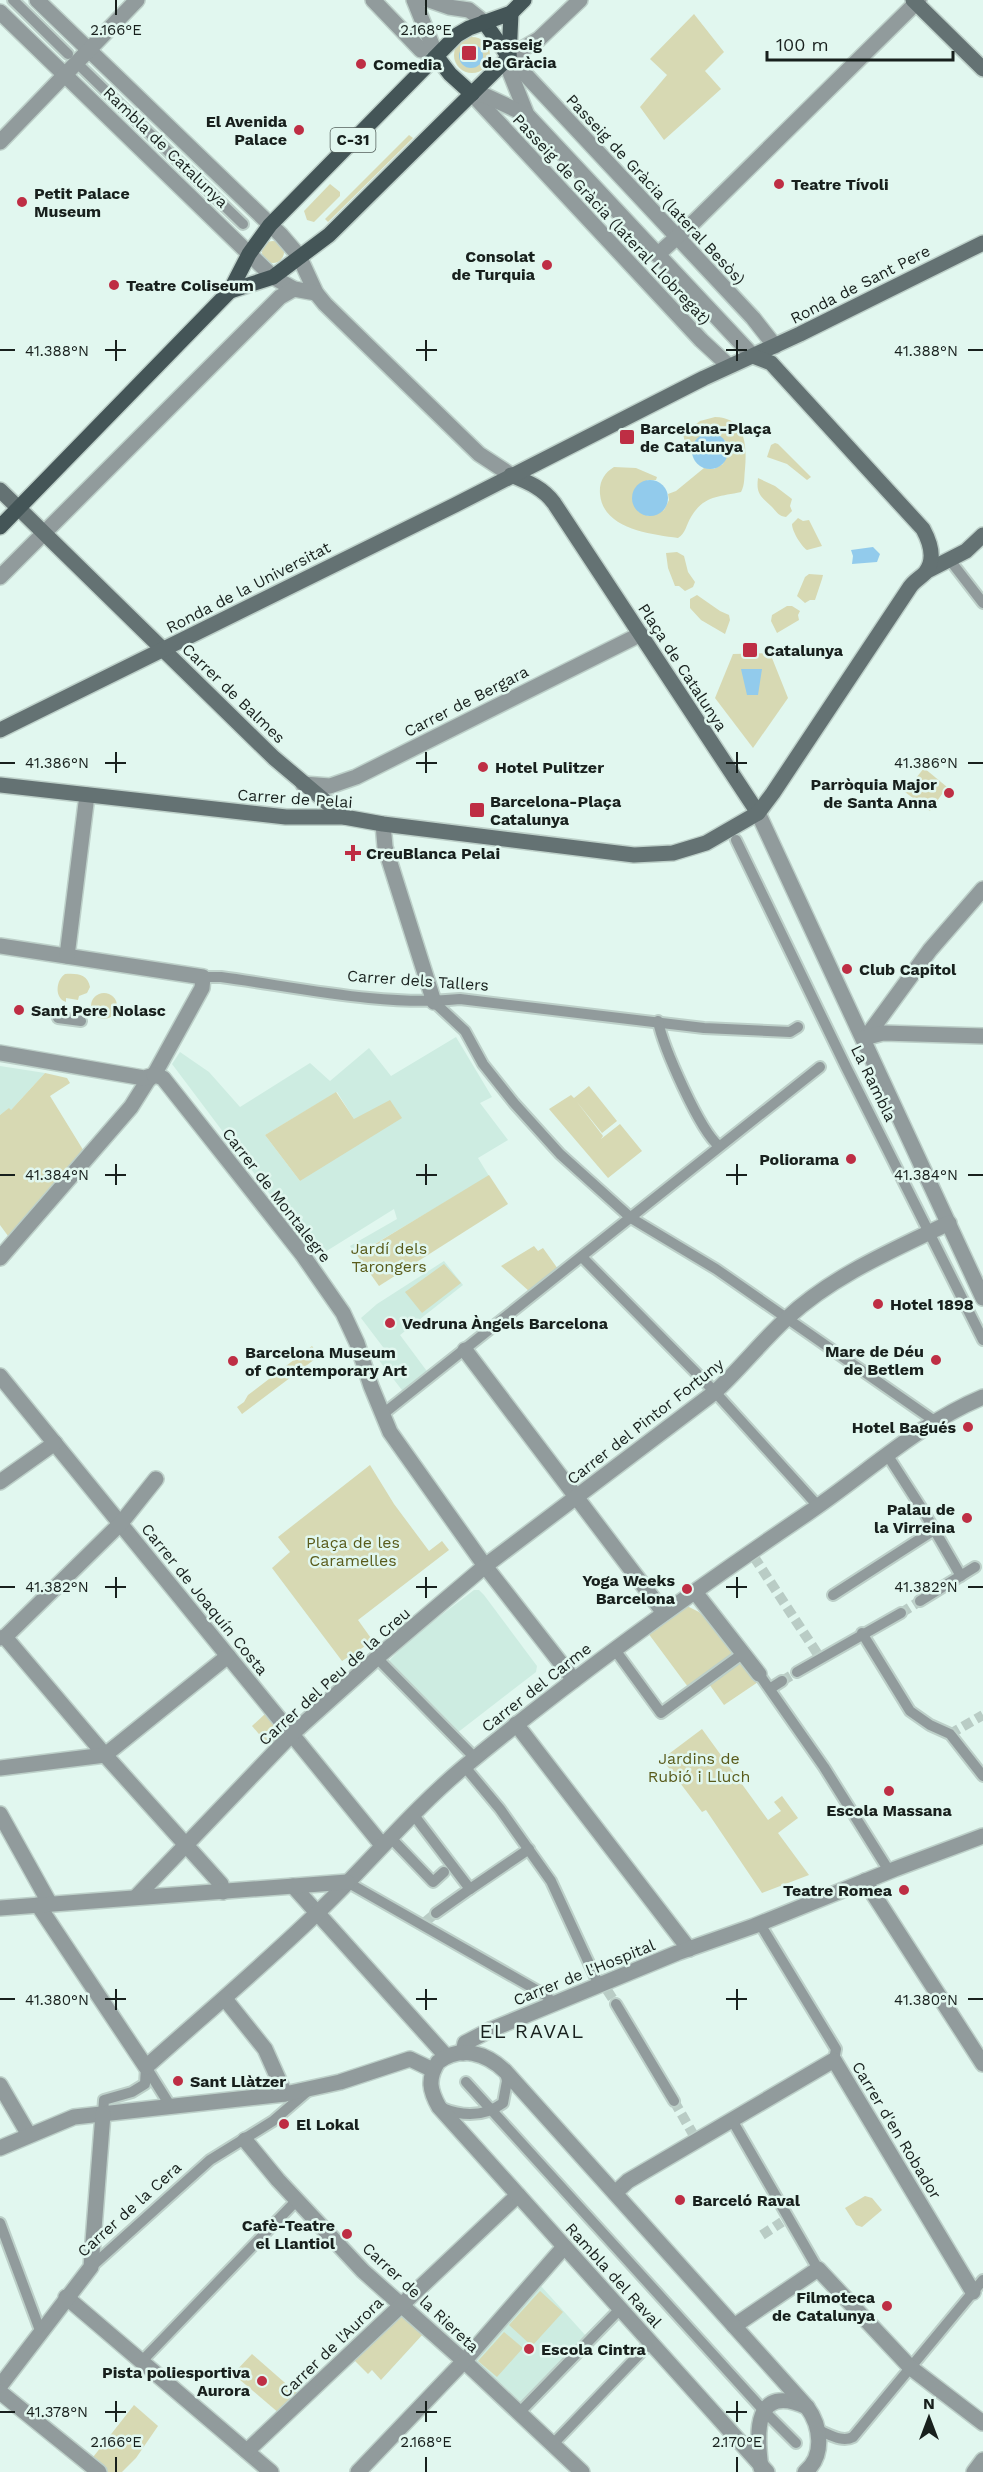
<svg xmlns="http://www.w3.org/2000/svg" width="983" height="2472" viewBox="0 0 983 2472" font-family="'Work Sans',sans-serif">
	<rect width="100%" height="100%" fill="#e1f7ef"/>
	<!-- built -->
	<g fill="#cdece1" fill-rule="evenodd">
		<path d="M 456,1037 L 492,1097 L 480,1103 L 508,1140 L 478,1158 L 489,1176 L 356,1255 L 350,1246 L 397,1219 L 394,1209 L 317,1257 L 172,1064 L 180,1052 L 209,1072 L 240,1107 L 310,1063 L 330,1081 L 369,1048 L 391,1076 ZM 337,1092 L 354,1119 L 300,1181 L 265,1135 Z"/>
		<polygon points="0,1066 45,1073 11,1110 9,1109 0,1115"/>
		<polygon points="444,1261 463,1285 400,1335 429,1374 405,1394 378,1359 386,1351 361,1318 377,1304"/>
		<polygon points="474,1590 479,1590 484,1595 537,1666 536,1672 457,1733 386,1664 410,1639"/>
		<polygon points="540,2285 587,2337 519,2405 472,2362"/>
	</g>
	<!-- green -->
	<g fill="#d7d9b3">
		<polygon points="694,14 724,52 705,71 721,89 664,140 640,107 667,75 650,59"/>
		<circle cx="472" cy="55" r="18"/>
		<polygon points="409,135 413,138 328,222 325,219"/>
		<polygon points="330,184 340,192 340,196 314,222 307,220 304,211"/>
		<circle cx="273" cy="252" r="11"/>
		<path d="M 715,417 C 746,418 747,445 745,469 C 744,477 745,485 741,492 C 719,497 704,495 691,517 C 686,525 686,533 678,538 C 650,534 603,529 600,494 C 599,482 604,473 614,467 L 636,468 L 657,477 L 656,480 L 647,480 L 638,511 L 648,516 L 664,510 L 669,500 L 668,494 L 676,491 L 704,468 L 714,469 L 723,464 L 728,449 L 725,440 L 692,447 L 692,453 L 688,454 L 683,434 L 700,421 Z"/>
		<polygon points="775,443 778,444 811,477 807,480 787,464 767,457 771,445"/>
		<path d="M 758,478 L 775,486 L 792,499 L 790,506 L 792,511 L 786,517 C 778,516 777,512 771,506 C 760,496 756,493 758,478 Z"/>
		<path d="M 798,518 L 803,521 L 809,520 L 822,546 L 807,550 C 801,546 792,531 792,524 Z"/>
		<polygon points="677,552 684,556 688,572 695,582 693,587 685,591 679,586 675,586 668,568 666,553"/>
		<polygon points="809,574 823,575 822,579 815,600 810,600 805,603 797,596 805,577"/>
		<polygon points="697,595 720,611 729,615 730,620 725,634 701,620 690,608 690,599"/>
		<polygon points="787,606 792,606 800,611 798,615 799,620 777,633 771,621 772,615"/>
		<polygon points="770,653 788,698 753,748 715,698 733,654"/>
		<polygon points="924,768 947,787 930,811 905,792"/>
		<path d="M 65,974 C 76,973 88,974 90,987 L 87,993 L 79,996 L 78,1000 L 66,998 L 66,1002 C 54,998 56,980 65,974 Z"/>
		<circle cx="104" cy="1006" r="13"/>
		<polygon points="45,1073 67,1078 70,1083 50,1096 85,1153 11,1240 0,1225 0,1115 9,1108 11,1110"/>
		<polygon points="589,1086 617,1121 602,1133 577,1102 603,1136 601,1139 620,1124 642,1151 608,1178 549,1109 571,1095 574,1098"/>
		<polygon points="336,1092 354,1119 390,1100 402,1118 300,1181 265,1135"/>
		<polygon points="489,1175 508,1204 379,1286 357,1255"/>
		<polygon points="534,1246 538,1251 543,1248 558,1269 530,1292 501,1266"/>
		<polygon points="444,1264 461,1283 422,1313 405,1292"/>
		<polygon points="312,1346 319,1356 242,1414 237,1407 244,1402 248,1395"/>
		<polygon points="370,1465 394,1504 429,1551 442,1541 449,1550 358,1620 373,1641 342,1661 272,1568 290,1552 278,1537"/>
		<polygon points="687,1606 699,1612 761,1680 724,1705 709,1684 694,1695 648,1633"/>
		<polygon points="266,1713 285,1734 270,1747 252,1726"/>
		<polygon points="702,1729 768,1820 781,1811 774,1802 782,1796 798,1818 778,1833 809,1875 762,1893 706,1810 702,1812 662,1759"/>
		<polygon points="865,2196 872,2198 882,2210 862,2227 856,2225 845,2208"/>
		<polygon points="540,2291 563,2312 532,2346 509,2325"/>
		<polygon points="400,2311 424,2333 381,2380 372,2370 368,2374 351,2357"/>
		<polygon points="504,2332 523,2348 497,2377 478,2361"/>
		<polygon points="252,2354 300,2396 280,2414 233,2374"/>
		<polygon points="134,2405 158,2426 136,2458 122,2472 104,2472 90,2461"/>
	</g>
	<!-- water -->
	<g fill="#92cbec">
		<circle cx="471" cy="56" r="12"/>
		<circle cx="710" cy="451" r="18"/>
		<circle cx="650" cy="498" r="18"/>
		<polygon points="873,547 880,554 877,562 852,564 853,556 851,550"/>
		<polygon points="741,669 762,669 758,695 747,695"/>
	</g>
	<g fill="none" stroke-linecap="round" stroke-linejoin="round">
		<!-- pedestrian-tunnel -->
		<g stroke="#b9ccc5" stroke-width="10" stroke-dasharray="10 5" stroke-linecap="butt">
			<polyline points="754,1557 819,1656"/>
			<polyline points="901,1613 920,1601"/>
			<polyline points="782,1681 797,1672"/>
			<polyline points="950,1734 983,1715"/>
			<polyline points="425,1922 436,1913"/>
			<polyline points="607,1990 616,2004"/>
			<polyline points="674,2101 693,2134"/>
			<polyline points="762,2235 782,2222"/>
		</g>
		<defs>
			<g id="pedestrian">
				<polyline points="13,0 68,54"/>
				<polyline points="81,67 243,224"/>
				<polyline points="949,559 983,603"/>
				<polyline points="736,840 846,1067 983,1340"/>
				<path d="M 203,977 L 221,977 C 296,987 385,1007 460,999 L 704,1028 L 790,1032 L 798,1027"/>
				<polyline points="434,1002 465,1031 483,1064 514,1103 560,1154 631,1218 716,1269 936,1422"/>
				<polyline points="58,1018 81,1021"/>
				<path d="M 658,1021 C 663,1047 700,1131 719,1146"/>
				<polyline points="582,1257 715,1392 818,1506"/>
				<polyline points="383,1414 820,1067"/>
				<polyline points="888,1456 924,1512 961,1576"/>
				<polyline points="833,1595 934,1530"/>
				<polyline points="920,1601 975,1567"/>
				<polyline points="862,1633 910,1711 930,1725 950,1734 983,1776"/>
				<polyline points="618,1654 661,1713 742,1654"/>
				<polyline points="377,1658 475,1758"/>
				<polyline points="797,1672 901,1613"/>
				<polyline points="759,1674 824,1767 886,1866"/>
				<polyline points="771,1688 782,1681"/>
				<polyline points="465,1767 500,1809 551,1881 599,1985"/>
				<polyline points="413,1814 470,1889 529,1849"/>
				<polyline points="390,1837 433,1882 444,1872"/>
				<polyline points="347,1882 547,1996 552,2004"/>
				<polyline points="436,1913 470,1889"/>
				<polyline points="760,1924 836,2049 834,2060"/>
				<polyline points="616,2004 674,2101"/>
				<polyline points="146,2067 171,2107"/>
				<polyline points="466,2082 765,2412 796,2443"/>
				<path d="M 442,2108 C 464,2117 484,2117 503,2103 L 507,2081 L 505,2071"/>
				<polyline points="103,2114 104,2100 132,2092 145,2084 146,2067"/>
				<polyline points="736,2127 818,2269"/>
				<polyline points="0,2223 41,2333"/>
				<polyline points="91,2267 210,2160 273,2121 309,2090"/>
				<polyline points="141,2362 297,2200"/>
				<polyline points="519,2413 620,2309"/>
				<path d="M 818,2430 C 829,2434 842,2443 853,2437 L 983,2280"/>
				<polyline points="553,2444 650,2343"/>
			</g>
			<g id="minor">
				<polyline points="37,0 281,235 299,256 316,293 325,304 479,454 511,475"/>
				<polyline points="373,0 421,50"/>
				<polyline points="580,0 539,39 509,57 753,318 775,346"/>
				<polyline points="0,12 273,277 294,289 316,293"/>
				<polyline points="472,94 701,340 729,366"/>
				<polyline points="0,142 137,0"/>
				<polyline points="657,255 695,221 919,0"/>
				<polyline points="0,577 280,297 294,289"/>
				<polyline points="303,784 330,786 356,777 641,634"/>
				<polyline points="758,813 983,1298"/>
				<polyline points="383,824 385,847 434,1002"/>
				<polyline points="0,946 203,977 202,988 154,1075 148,1080 131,1107 0,1258"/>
				<polyline points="67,956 87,795"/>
				<polyline points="867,1036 930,950 983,889"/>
				<polyline points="864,1038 883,1033 983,1036"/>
				<polyline points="0,1053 144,1078 154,1075"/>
				<polyline points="154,1075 163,1078 302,1254 343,1313 357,1343 371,1386 390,1432 485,1566 574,1680"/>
				<polyline points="465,1350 664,1613"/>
				<polyline points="0,1376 382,1845"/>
				<polyline points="0,1482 55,1443"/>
				<polyline points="695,1592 759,1674"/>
				<polyline points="5,1637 105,1755 221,1884 223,1892"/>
				<polyline points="0,1638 5,1637 121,1523 156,1479"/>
				<polyline points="516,1724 689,1949"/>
				<polyline points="0,1768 105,1755 228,1656"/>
				<polyline points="0,1814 50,1904"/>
				<polyline points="865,1881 983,2064"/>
				<polyline points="293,1886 446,2056"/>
				<path d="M 137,1896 L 292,1734 L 379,1656 L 485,1566 L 715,1392 C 740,1369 761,1342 786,1319 C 832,1276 893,1250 949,1223"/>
				<path d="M 38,1905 L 146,2067 C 202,2017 260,1968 315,1915 C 366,1867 410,1812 464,1767 C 574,1676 690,1593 808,1513 C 866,1474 918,1424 983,1397"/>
				<polyline points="0,1908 347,1882"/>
				<polyline points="225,1999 265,2049 285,2094"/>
				<polyline points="463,2053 465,2043 490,2030"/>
				<polyline points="0,2085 29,2135"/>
				<polyline points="245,2140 278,2180 363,2271 464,2361 582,2472"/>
				<polyline points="0,2148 74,2117 285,2094 340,2082 410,2059 433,2070"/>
				<polyline points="615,2193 628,2181 834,2060 973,2292"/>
				<polyline points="66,2297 271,2472"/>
				<polyline points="734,2326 818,2269 911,2368 983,2423"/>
				<polyline points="0,2386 91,2267 103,2114"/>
				<polyline points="0,2392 99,2472"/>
				<polyline points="247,2451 518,2195"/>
				<path d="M 761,2468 C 756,2432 754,2383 807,2407"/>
				<polyline points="358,2472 466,2359 564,2247"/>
				<polyline points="974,2472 983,2460"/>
			</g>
			<g id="tertiary">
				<polyline points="414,0 437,57"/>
				<polyline points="429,0 449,7 469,10 484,22"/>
				<polyline points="509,57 509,70 527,115 753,356"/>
				<polyline points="472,94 484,95 527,115"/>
				<polyline points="490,2030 677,1953 754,1926 895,1869 983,1836"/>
				<path d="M 767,2472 L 439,2107 C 430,2091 427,2079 438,2062 C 461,2045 486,2053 505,2071 L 807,2407 C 821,2426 825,2456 805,2472"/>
			</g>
			<g id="secondary">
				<polyline points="913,0 983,69"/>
				<path d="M 511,475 C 528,482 543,488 554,503 L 758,813"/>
				<polyline points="0,490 274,758 344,817"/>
				<polyline points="927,571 966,551 983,535"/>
				<polyline points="0,730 455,505 704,378 800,334 983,243"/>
				<path d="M 0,785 L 286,817 L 344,817 L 383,824 L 634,855 L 673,853 L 706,843 L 758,813 L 773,793 L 910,587 C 914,581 920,578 925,573 C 936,560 930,542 923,529 L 771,363 L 753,356"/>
			</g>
			<g id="primary">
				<polyline points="484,22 509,57"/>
				<polyline points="437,57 450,74 472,94"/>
				<polyline points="230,291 273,277 329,235 509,57 511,13"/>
				<polyline points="0,527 230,291 249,254 270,225 457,35 469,28 511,13 524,0"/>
			</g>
		</defs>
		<!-- pedestrian casing -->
		<use href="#pedestrian" stroke="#bdd0c9" stroke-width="14"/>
		<!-- minor casing -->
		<use href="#minor" stroke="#bdd0c9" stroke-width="18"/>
		<!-- tertiary casing -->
		<use href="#tertiary" stroke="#bdd0c9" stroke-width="18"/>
		<!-- secondary casing -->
		<use href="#secondary" stroke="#bdd0c9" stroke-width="18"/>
		<!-- primary casing -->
		<use href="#primary" stroke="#bdd0c9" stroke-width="18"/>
		<!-- pedestrian -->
		<use href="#pedestrian" stroke="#919b9c" stroke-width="10"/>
		<!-- minor -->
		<use href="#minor" stroke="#919b9c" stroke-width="15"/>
		<!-- tertiary -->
		<use href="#tertiary" stroke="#919b9c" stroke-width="15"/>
		<!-- secondary -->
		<use href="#secondary" stroke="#647273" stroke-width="15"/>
		<!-- primary -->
		<use href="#primary" stroke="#445557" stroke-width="15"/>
	</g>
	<!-- ticks -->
	<path fill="none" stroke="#18201d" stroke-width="2" d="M 116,0 L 116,15M 426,0 L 426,15M 116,340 L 116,361M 426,340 L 426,361M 737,340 L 737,361M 0,350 L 15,350M 105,350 L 126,350M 416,350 L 437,350M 726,350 L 747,350M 968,350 L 983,350M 116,752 L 116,773M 426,752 L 426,773M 737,752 L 737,773M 0,763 L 15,763M 105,763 L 126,763M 416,763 L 437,763M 726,763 L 747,763M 968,763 L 983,763M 116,1164 L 116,1185M 426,1164 L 426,1185M 737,1164 L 737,1185M 0,1175 L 15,1175M 105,1175 L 126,1175M 416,1175 L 437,1175M 726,1175 L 747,1175M 968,1175 L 983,1175M 116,1577 L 116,1598M 426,1577 L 426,1598M 737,1577 L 737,1598M 0,1587 L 15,1587M 105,1587 L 126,1587M 416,1587 L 437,1587M 726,1587 L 747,1587M 968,1587 L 983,1587M 116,1989 L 116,2010M 426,1989 L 426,2010M 737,1989 L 737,2010M 0,1999 L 15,1999M 105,1999 L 126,1999M 416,1999 L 437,1999M 726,1999 L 747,1999M 968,1999 L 983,1999M 116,2401 L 116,2422M 426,2401 L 426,2422M 737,2401 L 737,2422M 0,2412 L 15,2412M 105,2412 L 126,2412M 416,2412 L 437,2412M 726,2412 L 747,2412M 116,2457 L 116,2472M 426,2457 L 426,2472M 737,2457 L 737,2472"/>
	<!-- markers -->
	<g fill="#be2e44" stroke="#e1f7ef" stroke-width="2">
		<rect x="461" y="45" width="16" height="16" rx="3"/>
		<circle cx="361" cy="64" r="6"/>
		<circle cx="299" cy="130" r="6"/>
		<circle cx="779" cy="184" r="6"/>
		<circle cx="22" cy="202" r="6"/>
		<circle cx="547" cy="265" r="6"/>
		<circle cx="114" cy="285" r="6"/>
		<rect x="619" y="429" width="16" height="16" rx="3"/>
		<rect x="742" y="642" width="16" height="16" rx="3"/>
		<circle cx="483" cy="767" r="6"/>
		<circle cx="949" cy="793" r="6"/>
		<rect x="469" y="802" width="16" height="16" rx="3"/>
		<path d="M350 844h6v6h6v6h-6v6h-6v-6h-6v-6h6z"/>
		<circle cx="847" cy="969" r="6"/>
		<circle cx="19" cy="1010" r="6"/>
		<circle cx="851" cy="1159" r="6"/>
		<circle cx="878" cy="1304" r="6"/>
		<circle cx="390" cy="1323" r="6"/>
		<circle cx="936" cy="1360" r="6"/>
		<circle cx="233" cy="1361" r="6"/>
		<circle cx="968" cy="1427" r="6"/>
		<circle cx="967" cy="1518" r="6"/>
		<circle cx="687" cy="1589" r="6"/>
		<circle cx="889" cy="1791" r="6"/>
		<circle cx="904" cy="1890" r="6"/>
		<circle cx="178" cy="2081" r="6"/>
		<circle cx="284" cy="2124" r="6"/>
		<circle cx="680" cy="2200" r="6"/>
		<circle cx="347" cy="2234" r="6"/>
		<circle cx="887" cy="2306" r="6"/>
		<circle cx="529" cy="2349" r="6"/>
		<circle cx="262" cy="2381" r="6"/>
	</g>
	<g text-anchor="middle" stroke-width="5" stroke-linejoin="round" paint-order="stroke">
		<!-- shield labels -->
		<rect fill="#e1f7ef" stroke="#54605c" stroke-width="1.5" x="330.5" y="128" width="45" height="24" rx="4.5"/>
		<g font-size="15" font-weight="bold" fill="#18201d">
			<text x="353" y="145">C-31</text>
		</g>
		<!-- poi labels -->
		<g font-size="16" font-weight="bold" fill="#18201d" stroke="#e1f7ef" text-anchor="start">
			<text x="482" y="50">Passeig<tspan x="482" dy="18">de Gràcia</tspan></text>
			<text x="373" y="70">Comedia</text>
			<text x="287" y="127" text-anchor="end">El Avenida<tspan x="287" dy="18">Palace</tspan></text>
			<text x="791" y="190">Teatre Tívoli</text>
			<text x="34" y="199">Petit Palace<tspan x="34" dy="18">Museum</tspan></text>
			<text x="535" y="262" text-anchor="end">Consolat<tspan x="535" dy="18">de Turquia</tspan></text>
			<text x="126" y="291">Teatre Coliseum</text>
			<text x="640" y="434">Barcelona-Plaça<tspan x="640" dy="18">de Catalunya</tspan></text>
			<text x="764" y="656">Catalunya</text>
			<text x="495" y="773">Hotel Pulitzer</text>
			<text x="937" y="790" text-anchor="end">Parròquia Major<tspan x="937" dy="18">de Santa Anna</tspan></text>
			<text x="490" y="807">Barcelona-Plaça<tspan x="490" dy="18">Catalunya</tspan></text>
			<text x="366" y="859">CreuBlanca Pelai</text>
			<text x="859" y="975">Club Capitol</text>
			<text x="31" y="1016">Sant Pere Nolasc</text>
			<text x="839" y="1165" text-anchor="end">Poliorama</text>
			<text x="890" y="1310">Hotel 1898</text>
			<text x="402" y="1329">Vedruna Àngels Barcelona</text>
			<text x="924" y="1357" text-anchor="end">Mare de Déu<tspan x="924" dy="18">de Betlem</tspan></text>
			<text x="245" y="1358">Barcelona Museum<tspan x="245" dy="18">of Contemporary Art</tspan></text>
			<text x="956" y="1433" text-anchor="end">Hotel Bagués</text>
			<text x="955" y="1515" text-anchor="end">Palau de<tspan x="955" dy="18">la Virreina</tspan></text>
			<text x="675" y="1586" text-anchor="end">Yoga Weeks<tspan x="675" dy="18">Barcelona</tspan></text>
			<text x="889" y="1816" text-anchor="middle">Escola Massana</text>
			<text x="892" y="1896" text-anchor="end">Teatre Romea</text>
			<text x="190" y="2087">Sant Llàtzer</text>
			<text x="296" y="2130">El Lokal</text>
			<text x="692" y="2206">Barceló Raval</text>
			<text x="335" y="2231" text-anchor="end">Cafè-Teatre<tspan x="335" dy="18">el Llantiol</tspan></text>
			<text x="875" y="2303" text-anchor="end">Filmoteca<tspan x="875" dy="18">de Catalunya</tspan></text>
			<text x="541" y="2355">Escola Cintra</text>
			<text x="250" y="2378" text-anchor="end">Pista poliesportiva<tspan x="250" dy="18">Aurora</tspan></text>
		</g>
		<!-- street labels -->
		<g font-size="16" fill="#18201d" stroke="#e1f7ef">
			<text transform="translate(166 147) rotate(44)" y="6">Rambla de Catalunya</text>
			<text transform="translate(656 189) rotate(47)" y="6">Passeig de Gràcia (lateral Besòs)</text>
			<text transform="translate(612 219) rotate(47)" y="6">Passeig de Gràcia (lateral Llobregat)</text>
			<text transform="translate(860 284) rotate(-27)" y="6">Ronda de Sant Pere</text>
			<text transform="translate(248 587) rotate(-27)" y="6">Ronda de la Universitat</text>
			<text transform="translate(683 667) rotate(57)" y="6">Plaça de Catalunya</text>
			<text transform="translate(234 693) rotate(44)" y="6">Carrer de Balmes</text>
			<text transform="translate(466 701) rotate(-27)" y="6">Carrer de Bergara</text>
			<text transform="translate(295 798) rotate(4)" y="6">Carrer de Pelai</text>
			<text transform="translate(418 980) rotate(4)" y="6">Carrer dels Tallers</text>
			<text transform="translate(874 1083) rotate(64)" y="6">La Rambla</text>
			<text transform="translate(277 1195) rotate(52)" y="6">Carrer de Montalegre</text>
			<text transform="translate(645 1421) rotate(-38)" y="6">Carrer del Pintor Fortuny</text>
			<text transform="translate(205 1599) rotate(51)" y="6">Carrer de Joaquín Costa</text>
			<text transform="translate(334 1676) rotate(-42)" y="6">Carrer del Peu de la Creu</text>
			<text transform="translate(536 1687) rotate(-38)" y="6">Carrer del Carme</text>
			<text transform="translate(584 1972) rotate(-22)" y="6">Carrer de l'Hospital</text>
			<text transform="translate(897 2130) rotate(59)" y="6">Carrer d'en Robador</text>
			<text transform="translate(129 2209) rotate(-42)" y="6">Carrer de la Cera</text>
			<text transform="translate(614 2275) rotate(48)" y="6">Rambla del Raval</text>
			<text transform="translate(421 2297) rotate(43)" y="6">Carrer de la Riereta</text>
			<text transform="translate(331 2347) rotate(-44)" y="6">Carrer de l'Aurora</text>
		</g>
		<!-- park labels -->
		<g font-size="16" fill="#595b1b" stroke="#e1f7ef">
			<text x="389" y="1254">Jardí dels<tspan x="389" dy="18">Tarongers</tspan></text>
			<text x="353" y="1548">Plaça de les<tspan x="353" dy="18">Caramelles</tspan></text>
			<text x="699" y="1764">Jardins de<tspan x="699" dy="18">Rubió i Lluch</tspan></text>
		</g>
		<!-- quarter labels -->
		<g font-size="20" letter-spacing="1.5" fill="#18201d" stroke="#e1f7ef">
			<text x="532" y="2038">EL RAVAL</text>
		</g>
	</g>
	<g font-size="15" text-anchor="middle" fill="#18201d" stroke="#e1f7ef" stroke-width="5" stroke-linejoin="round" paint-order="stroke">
		<text x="116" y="35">2.166°E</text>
		<text x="426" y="35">2.168°E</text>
		<text x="57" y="356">41.388°N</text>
		<text x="926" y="356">41.388°N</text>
		<text x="57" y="768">41.386°N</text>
		<text x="926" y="768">41.386°N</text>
		<text x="57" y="1180">41.384°N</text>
		<text x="926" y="1180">41.384°N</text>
		<text x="57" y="1592">41.382°N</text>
		<text x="926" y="1592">41.382°N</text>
		<text x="57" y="2005">41.380°N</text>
		<text x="926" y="2005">41.380°N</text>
		<text x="57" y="2417">41.378°N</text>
		<text x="116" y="2447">2.166°E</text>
		<text x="426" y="2447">2.168°E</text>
		<text x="737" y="2447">2.170°E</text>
	</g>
	<!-- north arrow -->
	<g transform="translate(929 2418)" stroke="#e1f7ef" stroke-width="4.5" paint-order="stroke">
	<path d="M0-4.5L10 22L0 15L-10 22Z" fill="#18201d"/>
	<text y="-9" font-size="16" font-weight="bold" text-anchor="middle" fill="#18201d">N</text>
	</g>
	<!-- scale -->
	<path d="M767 51v9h186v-9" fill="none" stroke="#18201d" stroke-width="3"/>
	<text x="776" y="51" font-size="18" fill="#18201d" stroke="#e1f7ef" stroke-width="4.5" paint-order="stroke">100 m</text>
</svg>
